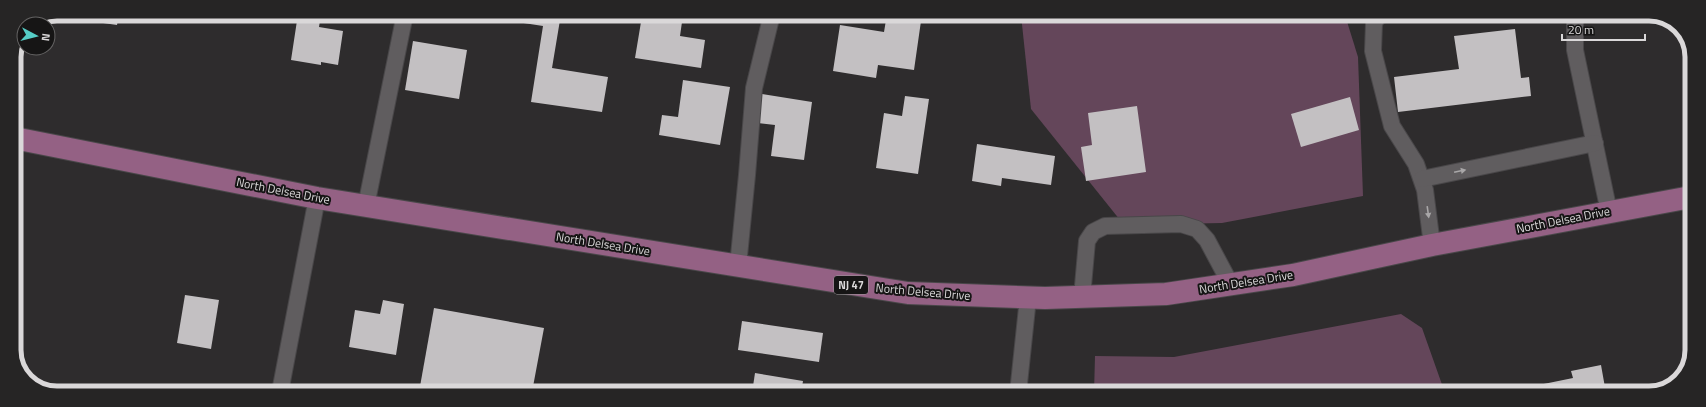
<svg xmlns="http://www.w3.org/2000/svg" width="1706" height="407" viewBox="0 0 1706 407" font-family="'Titillium Web',sans-serif">
	<rect width="100%" height="100%" fill="#2e2c2d"/>
	<!-- green -->
	<g fill="#64465a">
		<polygon points="1021,15 1345,15 1358,57 1363,196 1222,223 1124,225 1031,109"/>
		<polygon points="1401,314 1422,328 1445,393 1094,393 1095,356 1174,357"/>
	</g>
	<!-- building -->
	<g fill="#c3c0c2">
		<polygon points="75,14 119,14 117,25 75,19"/>
		<polygon points="298,14 321,14 319,27 343,31 338,65 321,62 321,65 291,60"/>
		<polygon points="518,14 561,14 552,68 608,77 602,112 531,102 543,26 517,22"/>
		<polygon points="887,14 922,14 914,70 878,65 876,78 833,71 840,25 884,32"/>
		<polygon points="642,16 682,22 680,36 705,40 701,68 635,58"/>
		<polygon points="1515,29 1521,78 1529,77 1531,96 1398,112 1394,77 1459,69 1454,36"/>
		<polygon points="413,41 467,50 459,99 405,90"/>
		<polygon points="683,80 730,87 720,145 659,135 662,115 678,117"/>
		<polygon points="762,94 812,102 804,160 771,156 775,125 758,123"/>
		<polygon points="905,96 929,99 918,174 876,168 884,113 902,116"/>
		<polygon points="1350,97 1359,130 1301,147 1291,114"/>
		<polygon points="1137,106 1146,172 1086,181 1081,147 1092,145 1088,113"/>
		<polygon points="977,144 1055,156 1051,185 1002,178 1001,186 972,181"/>
		<polygon points="185,295 219,300 211,349 177,343"/>
		<polygon points="383,300 404,304 396,355 349,347 355,310 380,314"/>
		<polygon points="434,308 544,328 532,392 419,392"/>
		<polygon points="742,321 823,333 819,362 738,350"/>
		<polygon points="1601,365 1606,393 1499,393 1573,378 1571,371"/>
		<polygon points="755,373 803,381 801,393 752,393"/>
		<polygon points="307,387 337,391 337,392 306,392"/>
	</g>
	<g fill="none" stroke-linecap="round" stroke-linejoin="round">
		<defs>
			<g id="service">
				<polyline points="1382,15 1379,15 1374,23 1373,51 1392,126 1416,164 1425,190 1432,245"/>
				<polyline points="1578,15 1575,20 1575,50 1609,212"/>
				<polyline points="1422,179 1595,143"/>
				<polyline points="366,206 405,14"/>
				<polyline points="738,266 747,175 754,88 772,14"/>
				<polyline points="1082,297 1087,241 1093,232 1105,226 1181,224 1197,229 1207,240 1231,285"/>
				<polyline points="280,392 317,198"/>
				<polyline points="1018,393 1028,298"/>
			</g>
			<polyline id="primary" points="14,138 317,198 908,293 1045,298 1166,294 1293,275 1432,245 1691,197"/>
		</defs>
		<!-- service casing -->
		<use href="#service" stroke="#494749" stroke-width="18"/>
		<!-- primary casing -->
		<use href="#primary" stroke="#494749" stroke-width="24"/>
		<!-- service -->
		<use href="#service" stroke="#605d5f" stroke-width="16"/>
		<!-- primary -->
		<use href="#primary" stroke="#946184" stroke-width="22"/>
	</g>
	<!-- one-way arrows -->
	<defs><path id="oneway-solid" d="M-6-.8H1V-3.2L6.5 0L1 3.2V.8H-6Z"/></defs>
	<g fill="#a9a7a8">
		<use href="#oneway-solid" transform="translate(1460 171) rotate(-12)"/>
		<use href="#oneway-solid" transform="translate(1428 212) rotate(82)"/>
	</g>
	<g text-anchor="middle" stroke-width="4" stroke-linejoin="round" paint-order="stroke">
		<!-- shield labels -->
		<rect fill="#161515" stroke="#9f9e9e" stroke-width="1" x="834" y="276" width="34" height="18" rx="3"/>
		<g font-size="11" font-weight="bold" fill="#dad8d9">
			<text x="851" y="289">NJ 47</text>
		</g>
		<!-- street labels -->
		<g font-size="12" fill="#dad8d9" stroke="#161515">
			<text transform="translate(283 191) rotate(11)" y="4">North Delsea Drive</text>
			<text transform="translate(1563 220) rotate(-11)" y="4">North Delsea Drive</text>
			<text transform="translate(603 244) rotate(9)" y="4">North Delsea Drive</text>
			<text transform="translate(1246 282) rotate(-9)" y="4">North Delsea Drive</text>
			<text transform="translate(923 292) rotate(5)" y="4">North Delsea Drive</text>
		</g>
	</g>
	<!-- crop -->
	<path d="M0 0H1706V407H0ZM57 21H1649A36 36 0 0 1 1685 57V350A36 36 0 0 1 1649 386H57A36 36 0 0 1 21 350V57A36 36 0 0 1 57 21Z" fill="#262525" fill-rule="evenodd"/>
	<path fill="none" stroke="#dad8d9" stroke-width="5" d="M57 21H1649A36 36 0 0 1 1685 57V350A36 36 0 0 1 1649 386H57A36 36 0 0 1 21 350V57A36 36 0 0 1 57 21Z"/>
	<!-- north arrow -->
	<g transform="translate(36 36) rotate(97)"><circle r="19" fill="#161515" stroke="#646363"/>
	<path d="M0-3L7 15L0 10L-7 15Z" fill="#55cdc6"/>
	<text y="-6" font-size="11" font-weight="bold" text-anchor="middle" fill="#dad8d9">N</text>
	</g>
	<!-- scale -->
	<path d="M1562 34v6h83v-6" fill="none" stroke="#dad8d9" stroke-width="2"/>
	<text x="1568" y="34" font-size="12" fill="#dad8d9" stroke="#161515" stroke-width="3" paint-order="stroke">20 m</text>
</svg>
